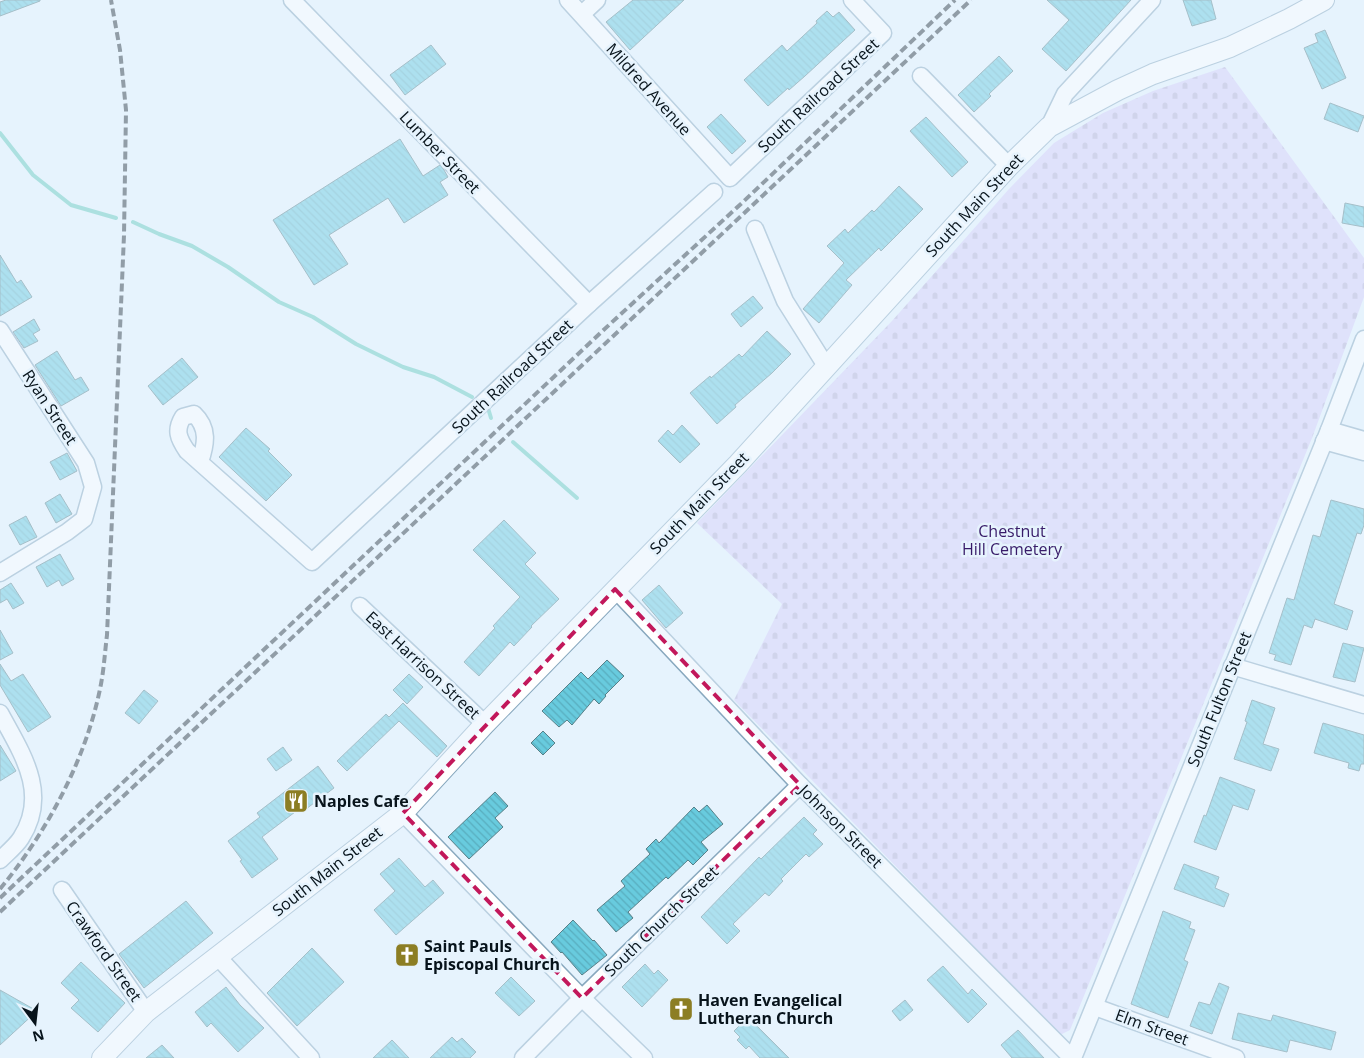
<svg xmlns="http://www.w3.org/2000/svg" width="1364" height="1058" viewBox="0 0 1364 1058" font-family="'Open Sans',sans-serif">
	<defs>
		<pattern id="cemetery-stones" width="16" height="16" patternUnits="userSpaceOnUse" patternTransform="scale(1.25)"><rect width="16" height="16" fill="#d7cef9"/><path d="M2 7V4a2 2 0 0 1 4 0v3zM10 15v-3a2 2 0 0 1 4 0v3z" fill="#b7b0d5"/></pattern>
		<pattern id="building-back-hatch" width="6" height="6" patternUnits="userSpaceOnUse" patternTransform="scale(1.25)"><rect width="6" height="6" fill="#68cbde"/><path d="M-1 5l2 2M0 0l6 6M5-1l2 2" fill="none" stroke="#59adbe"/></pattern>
	</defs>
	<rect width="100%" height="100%" fill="#e6f3fd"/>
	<!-- cemetery -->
	<polygon fill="url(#cemetery-stones)" points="1225,67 1364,258 1364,297 1312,438 1070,1030 1060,1035 734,700 782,604 697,523 892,321 1009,189 1054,143 1103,113 1153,91"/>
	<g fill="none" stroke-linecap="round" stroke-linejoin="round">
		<!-- stream -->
		<g stroke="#67cbbd" stroke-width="4">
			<polyline points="0,133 33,175 71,205 116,218"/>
			<polyline points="133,222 159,234 192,246 228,267 279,302 313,317 356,344 403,367 434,377 472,397"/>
			<polyline points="488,408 491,418"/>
			<polyline points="513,442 577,498"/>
		</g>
	</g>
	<!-- building -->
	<g fill="url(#building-back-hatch)" stroke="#578088">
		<polygon points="6,0 40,0 40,1 0,16 0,2"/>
		<polygon points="633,0 684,0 630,50 606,22"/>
		<polygon points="1047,0 1131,0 1066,71 1042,49 1069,20"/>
		<polygon points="1183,0 1211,0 1216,19 1192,26"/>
		<polygon points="827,11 833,17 839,12 855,30 805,76 789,90 788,88 768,106 744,80 782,45 787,51 817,23 816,21"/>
		<polygon points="1325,30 1346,78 1322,89 1304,48 1318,42 1315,34"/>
		<polygon points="431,45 446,64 405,95 390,75"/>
		<polygon points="999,56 1013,71 989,94 991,96 974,112 958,95"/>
		<polygon points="1330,103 1364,116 1358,132 1324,119"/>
		<polygon points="721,114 746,141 732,154 707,127"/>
		<polygon points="926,117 968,162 952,177 910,131"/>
		<polygon points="400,139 423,176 440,165 444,170 448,177 440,182 448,195 404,223 388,198 329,235 348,264 314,285 273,220"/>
		<polygon points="899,186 923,209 881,251 879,248 846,280 852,285 819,323 803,309 844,263 827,246 845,229 848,233 872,210 874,212"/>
		<polygon points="1345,203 1364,207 1364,227 1342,223"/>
		<polygon points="0,255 17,283 21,280 32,297 0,316"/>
		<polygon points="753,296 763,308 741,327 731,314"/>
		<polygon points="34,319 40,330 33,334 38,341 24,348 13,332"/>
		<polygon points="767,331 791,354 772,373 735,405 736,407 717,424 690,393 710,376 711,378 739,354 742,357"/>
		<polygon points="57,351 75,380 81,377 89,390 61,406 35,365"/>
		<polygon points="182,358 198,377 163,405 148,386"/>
		<polygon points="682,425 700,444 680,463 658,441 668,430 673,435"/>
		<polygon points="246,428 270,449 268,451 292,475 266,501 219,457"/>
		<polygon points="67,453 77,471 60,480 50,462"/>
		<polygon points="60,494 72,514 56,523 45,503"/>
		<polygon points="1331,500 1364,509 1364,525 1361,534 1357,533 1334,604 1353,611 1347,630 1315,619 1312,628 1304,625 1291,665 1274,660 1276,655 1269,653 1287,598 1294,600 1313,535 1320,537"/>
		<polygon points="26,516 37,537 20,545 9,525"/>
		<polygon points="504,520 536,553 525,564 559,599 531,626 532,627 514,646 510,642 479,676 464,662 495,628 493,626 520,597 473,550"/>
		<polygon points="60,554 74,579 62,586 59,580 47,587 36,567"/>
		<polygon points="11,583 24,603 13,609 7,599 0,603 0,590"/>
		<polygon points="659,585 683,613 666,628 642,600"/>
		<polygon points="0,630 13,653 0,660"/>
		<polygon points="1343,643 1364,648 1355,682 1333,677"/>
		<polygon points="607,660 624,676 605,695 606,696 599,704 594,699 572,725 567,720 559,727 542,711 581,672 588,679"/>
		<polygon points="0,664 11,681 23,674 51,717 28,732 0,685"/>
		<polygon points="409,674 423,687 407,704 393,690"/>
		<polygon points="144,690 158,701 139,724 125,713"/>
		<polygon points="1252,700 1275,708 1263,744 1279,749 1271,771 1234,759 1247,722 1245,721"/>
		<polygon points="403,703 447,746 437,757 399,721 347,771 337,761 386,714 389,717"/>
		<polygon points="1323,723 1364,735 1364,764 1361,764 1359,771 1348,768 1349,763 1314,753"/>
		<polygon points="543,731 555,743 543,755 531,743"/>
		<polygon points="0,745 16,771 0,781"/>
		<polygon points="283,747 292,760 276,771 267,759"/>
		<polygon points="318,766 334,788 302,812 299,809 262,837 278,859 252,878 240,861 242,860 228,841 260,817 257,813"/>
		<polygon points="1220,777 1255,790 1248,810 1233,805 1216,850 1194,842 1204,815 1206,816"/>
		<polygon points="495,792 508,806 495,818 503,827 469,859 448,837"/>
		<polygon points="707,805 723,824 701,842 708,850 693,865 688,860 668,879 666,877 628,912 633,918 616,932 597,910 625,886 621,881 650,854 646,849 656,839 659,843 694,807 699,812"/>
		<polygon points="804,817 817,830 813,834 823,844 809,857 806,854 781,879 783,881 769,896 765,893 733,924 740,931 727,944 701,917 759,857 761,859"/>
		<polygon points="399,858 425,887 433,880 444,893 396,935 374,910 395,891 380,874"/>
		<polygon points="1184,864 1219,877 1215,888 1229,894 1224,907 1174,889"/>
		<polygon points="186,901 213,933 144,988 119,954"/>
		<polygon points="1163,911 1191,922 1189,928 1195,930 1184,960 1188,962 1168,1018 1131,1004"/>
		<polygon points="573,920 593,941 594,940 607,955 582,975 562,952 561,953 551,942"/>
		<polygon points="312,948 344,982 297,1026 267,993"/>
		<polygon points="81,962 125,1003 98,1032 71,1008 79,1000 61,983"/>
		<polygon points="645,964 654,974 658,970 668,980 642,1007 622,987"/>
		<polygon points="943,966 968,994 972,989 987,1004 968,1023 927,980"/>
		<polygon points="511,977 535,1001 519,1016 495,993"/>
		<polygon points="1219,983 1229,987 1212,1034 1190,1026 1199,1002 1210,1005"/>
		<polygon points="226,987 240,1005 264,1028 238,1052 211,1023 207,1027 195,1012"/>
		<polygon points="0,990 37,1011 0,1045"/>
		<polygon points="905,1000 913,1010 900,1021 892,1011"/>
		<polygon points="1238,1013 1271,1021 1273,1015 1336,1032 1331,1050 1290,1040 1287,1052 1232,1039"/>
		<polygon points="748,1017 789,1058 760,1058 749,1046 746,1049 737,1040 740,1037 734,1031"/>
		<polygon points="1018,1030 1044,1058 1012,1058 1001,1045"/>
		<polygon points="452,1037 457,1042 462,1038 476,1052 470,1058 430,1058"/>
		<polygon points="392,1040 409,1058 373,1058"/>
		<polygon points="162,1045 174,1058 146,1058"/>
	</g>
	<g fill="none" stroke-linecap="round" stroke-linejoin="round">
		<defs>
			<g id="minor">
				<polyline points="292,0 589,304"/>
				<polyline points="568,0 730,178 883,33 852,0"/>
				<polyline points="582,14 597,0"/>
				<polyline points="921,76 1009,166"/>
				<polyline points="1049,127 1065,94 1152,0"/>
				<polyline points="755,229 785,301 826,366"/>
				<polyline points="0,330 86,463 93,487 84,519 67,532 0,573"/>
				<polyline points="1329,430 1364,440"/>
				<polyline points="1324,441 1364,452"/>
				<path d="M 200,462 C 206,444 209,428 194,414 L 183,417 C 175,430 178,438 187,451 L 312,562 L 589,304 L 714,192"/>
				<polyline points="615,589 800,785 1072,1058"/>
				<polyline points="360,606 485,724"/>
				<polyline points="1232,666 1364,705"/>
				<path d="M 0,713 C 21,752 50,793 21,838 C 16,846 7,853 0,860"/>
				<polyline points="403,813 582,998 644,1058"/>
				<polyline points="62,890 146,1012"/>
				<polyline points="217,956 311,1058"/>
				<polyline points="1095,1007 1236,1058"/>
				<polyline points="523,1058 582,998 800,785"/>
				<polyline points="1073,1058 1329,430 1364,339"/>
			</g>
			<polyline id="major" points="102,1058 146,1012 403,813 485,724 738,464 1009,166 1049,127 1118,90 1153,74 1230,47 1289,19 1324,0"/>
		</defs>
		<!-- minor casing -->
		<use href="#minor" stroke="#88a8be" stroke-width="19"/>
		<!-- major casing -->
		<use href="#major" stroke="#88a8be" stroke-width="22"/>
		<!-- minor -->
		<use href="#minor" stroke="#fff" stroke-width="16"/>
		<!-- major -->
		<use href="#major" stroke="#fff" stroke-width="20"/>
		<!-- rail -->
		<g stroke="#2b373f" stroke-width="4" stroke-dasharray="8 4" stroke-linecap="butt">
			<path d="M 0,889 C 47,832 87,758 101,684 C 104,668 105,651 107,635 L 124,235 L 126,110 L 120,50 L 111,0"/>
			<polyline points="0,898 610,324 743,202 955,0"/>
			<polyline points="0,912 971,0"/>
		</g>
	</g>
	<!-- marked area -->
	<path d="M0 0H1364V1058H0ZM 615,589 L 800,785 L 582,998 L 403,813 Z" fill="#e6f3fd" fill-opacity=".55" fill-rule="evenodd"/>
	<path fill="none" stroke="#c2185b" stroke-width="4" stroke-dasharray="10 6" stroke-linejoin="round" d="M 615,589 L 800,785 L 582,998 L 403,813 Z"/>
	<!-- icons -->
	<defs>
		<symbol id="restaurant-square" viewBox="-11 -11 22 22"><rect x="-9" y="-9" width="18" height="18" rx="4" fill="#8c7e24" stroke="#e6f3fd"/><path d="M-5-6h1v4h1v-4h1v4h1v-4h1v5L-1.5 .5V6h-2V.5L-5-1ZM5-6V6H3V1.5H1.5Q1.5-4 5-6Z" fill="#fff"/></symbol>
		<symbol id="church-square" viewBox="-11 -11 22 22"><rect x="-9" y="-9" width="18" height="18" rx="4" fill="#8c7e24" stroke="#e6f3fd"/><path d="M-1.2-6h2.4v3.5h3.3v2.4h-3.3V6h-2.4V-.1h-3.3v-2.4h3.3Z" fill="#fff"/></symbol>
	</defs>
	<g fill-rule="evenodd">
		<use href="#restaurant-square" x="282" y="787" width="28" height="28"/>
		<use href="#church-square" x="393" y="941" width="28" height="28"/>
		<use href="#church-square" x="667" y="995" width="28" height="28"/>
	</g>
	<g text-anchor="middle" stroke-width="5" stroke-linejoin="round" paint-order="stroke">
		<!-- street labels -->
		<g font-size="16" fill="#07131b" stroke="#e6f3fd">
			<text transform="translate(649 89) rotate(48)" y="6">Mildred Avenue</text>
			<text transform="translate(818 95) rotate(-43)" y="6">South Railroad Street</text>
			<text transform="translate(440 152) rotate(46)" y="6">Lumber Street</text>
			<text transform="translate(974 205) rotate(-47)" y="6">South Main Street</text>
			<text transform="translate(512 376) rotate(-43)" y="6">South Railroad Street</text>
			<text transform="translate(50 407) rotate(57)" y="6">Ryan Street</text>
			<text transform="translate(699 503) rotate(-46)" y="6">South Main Street</text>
			<text transform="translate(423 665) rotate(43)" y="6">East Harrison Street</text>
			<text transform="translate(1219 699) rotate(-68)" y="6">South Fulton Street</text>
			<text transform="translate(841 826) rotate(45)" y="6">Johnson Street</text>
			<text transform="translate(327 871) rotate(-38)" y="6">South Main Street</text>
			<text transform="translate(661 921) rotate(-44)" y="6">South Church Street</text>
			<text transform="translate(104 951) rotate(55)" y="6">Crawford Street</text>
			<text transform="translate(1152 1027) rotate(20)" y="6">Elm Street</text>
		</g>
		<!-- park labels -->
		<g font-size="16" fill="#381c69" stroke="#e6f3fd">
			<text x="1012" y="537">Chestnut<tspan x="1012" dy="18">Hill Cemetery</tspan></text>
		</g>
		<!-- poi labels -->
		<g font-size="16" font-weight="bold" fill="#07131b" stroke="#e6f3fd" text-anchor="start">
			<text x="314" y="807">Naples Cafe</text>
			<text x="424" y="952">Saint Pauls<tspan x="424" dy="18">Episcopal Church</tspan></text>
			<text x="698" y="1006">Haven Evangelical<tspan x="698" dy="18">Lutheran Church</tspan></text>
		</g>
	</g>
	<!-- north arrow -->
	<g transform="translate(35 1023) rotate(165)" stroke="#e6f3fd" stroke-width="4" paint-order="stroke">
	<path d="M0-4L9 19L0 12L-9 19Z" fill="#07131b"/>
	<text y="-8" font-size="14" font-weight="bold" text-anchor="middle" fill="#07131b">N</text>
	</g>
</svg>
